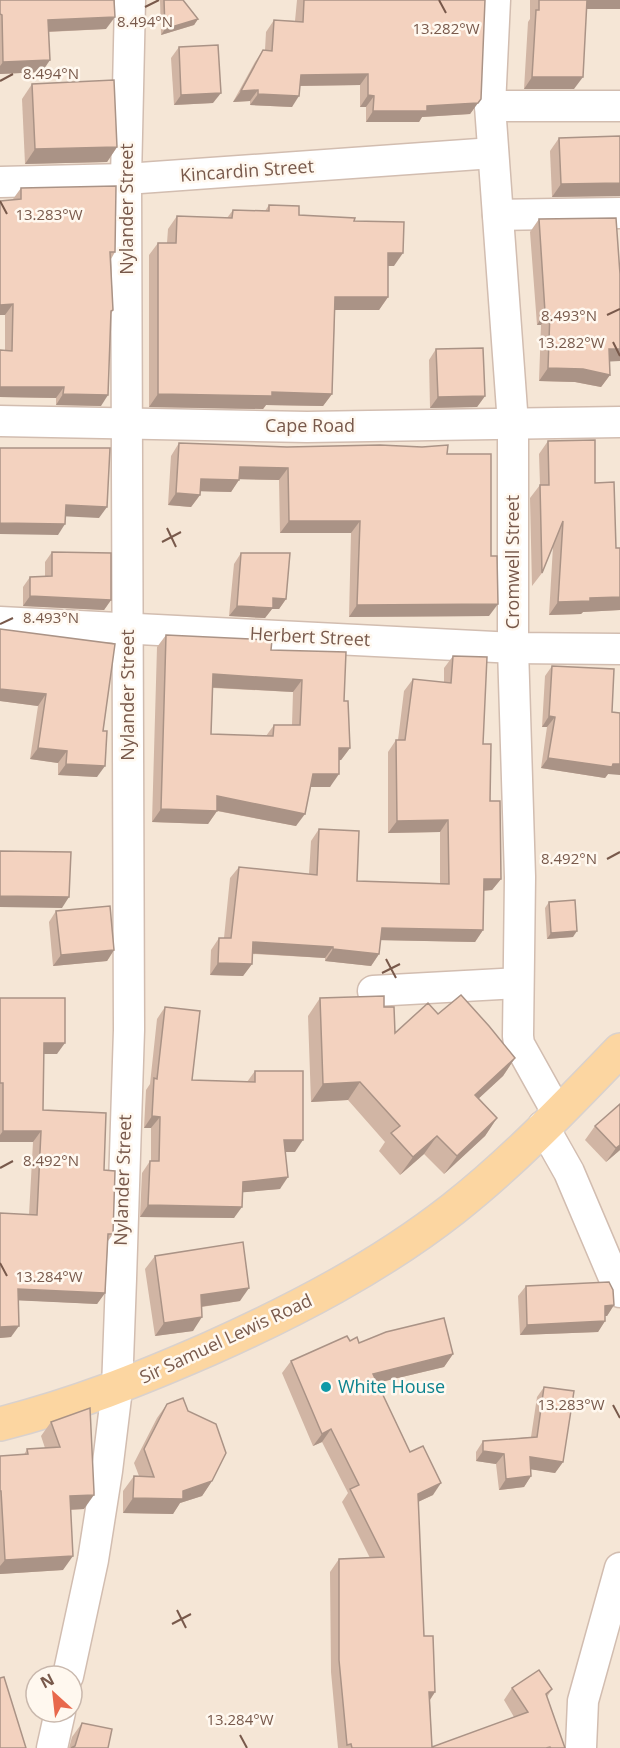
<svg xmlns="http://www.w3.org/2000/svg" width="620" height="1748" viewBox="0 0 620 1748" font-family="'Open Sans',sans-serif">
	<rect width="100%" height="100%" fill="#fdf4e8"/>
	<!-- residential -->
	<path fill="#f5e6d6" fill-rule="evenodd" d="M 0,0 L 620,0 L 620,1748 L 0,1748 ZM 36,1676 L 72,1676 L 72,1712 L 36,1712 Z"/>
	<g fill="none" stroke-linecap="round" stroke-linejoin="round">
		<defs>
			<g id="minor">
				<polyline points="495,0 490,106 513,424 513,648 520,877 518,1036 519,1044 558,1114"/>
				<polyline points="490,106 620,106"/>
				<polyline points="0,182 126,179 493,153"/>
				<polyline points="498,215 620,213"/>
				<polyline points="0,421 307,427 620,422"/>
				<polyline points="0,622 513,648 620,649"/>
				<polyline points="373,991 518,983"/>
				<polyline points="543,1126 569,1172 620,1292"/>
				<polyline points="68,1676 93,1560 107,1471 117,1389 121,1279 129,1030 126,179 130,0"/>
				<polyline points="52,1748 60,1712"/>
				<polyline points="581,1748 583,1701 620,1568"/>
			</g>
			<path id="major" d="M 0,1424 C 75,1405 138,1380 209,1349 C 294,1311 379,1267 453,1209 C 513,1162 567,1105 620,1050"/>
		</defs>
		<!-- minor casing -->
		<use href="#minor" stroke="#d2bdb0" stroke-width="33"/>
		<!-- major casing -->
		<use href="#major" stroke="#d9d1cd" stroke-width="36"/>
		<!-- minor -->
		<use href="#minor" stroke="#fff" stroke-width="30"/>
		<!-- major -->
		<use href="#major" stroke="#fcd6a1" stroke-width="33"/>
	</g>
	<!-- wall -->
	<g fill="#d1b5a4" fill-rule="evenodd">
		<polygon points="0,0 106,29 49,32 42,72 0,74"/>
		<polygon points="160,0 183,0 198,19 194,25 161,35"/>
		<polygon points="297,0 485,0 473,110 470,114 422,117 419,122 366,122 366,107 360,107 360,85 300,86 292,107 250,105 250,101 233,102 255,62 263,50 265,50 266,32 274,20 295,21"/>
		<polygon points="530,0 620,0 620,9 587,9 574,89 524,89 528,22 530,19"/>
		<polygon points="179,47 213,103 174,105 171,58"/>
		<polygon points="32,84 117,147 107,162 25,164 22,99"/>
		<polygon points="559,138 620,196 552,197 550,151"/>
		<polygon points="21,188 115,252 111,259 113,310 111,314 101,406 56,405 56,398 0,397 0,350 5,351 5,315 13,199"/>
		<polygon points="269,205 299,215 354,221 394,266 388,266 388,297 379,310 335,310 332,394 323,406 266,405 263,409 149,407 149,255 158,243 167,243 168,229 177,216 227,218 233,210 265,211"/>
		<polygon points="539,219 610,361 610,375 601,387 575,382 539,381 541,325 537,325 530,232"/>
		<polygon points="436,349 485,396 477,407 430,408 429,360"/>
		<polygon points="548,441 595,483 616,548 620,548 620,610 583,612 581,614 549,615 553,546 542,573 532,586 530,498 540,485 539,454"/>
		<polygon points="179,443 447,454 489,616 349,617 351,533 280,533 279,480 239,479 231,492 200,491 200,495 191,507 168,505 171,456"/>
		<polygon points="52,552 111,600 104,610 23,606 23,587 30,577 45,576 45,562"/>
		<polygon points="241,553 286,599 279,609 272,609 265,618 229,616 234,564"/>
		<path d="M 166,635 L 271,650 L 344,701 L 350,748 L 341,760 L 339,760 L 330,787 L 310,787 L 296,826 L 217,811 L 208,824 L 152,822 L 157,647 ZM 213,688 L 293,692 L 292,725 L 274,725 L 266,736 L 211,734 Z"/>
		<polygon points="115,644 97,777 58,775 58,763 30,759 38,706 0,701"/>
		<polygon points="453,656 483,744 501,879 492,890 484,891 483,930 475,942 380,940 379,954 371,966 325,961 325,958 252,954 252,964 243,976 210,975 211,950 219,938 224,938 230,878 239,867 309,874 311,841 319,829 357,881 440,883 440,832 388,833 388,752 396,740 398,740 404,691 413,679 444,683 444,668"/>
		<polygon points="552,666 608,774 605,778 541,768 547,727 542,727 545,676"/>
		<polygon points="549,902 573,937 547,939 545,908"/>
		<polygon points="56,911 114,950 107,961 53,966 49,922"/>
		<polygon points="0,998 57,1054 43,1054 43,1110 104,1170 113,1234 108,1241 105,1293 97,1304 18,1300 11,1337 0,1338 0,1213 29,1215 33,1142 0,1142"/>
		<polygon points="320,998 384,1007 395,1033 438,1014 515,1058 503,1076 479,1098 497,1118 485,1136 444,1174 424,1154 400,1175 379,1151 385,1142 348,1100 311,1102 308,1016"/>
		<polygon points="165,1007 192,1080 247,1082 255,1071 295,1152 285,1152 280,1189 242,1192 234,1218 140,1217 142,1173 150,1161 151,1161 151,1128 144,1128 146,1090 150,1084 157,1019"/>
		<polygon points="595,1126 620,1150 606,1162 585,1140"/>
		<polygon points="155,1256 240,1301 202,1307 193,1331 155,1336 145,1269"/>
		<polygon points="526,1286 614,1305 607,1316 605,1316 605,1321 598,1332 520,1335 518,1296"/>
		<polygon points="350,1341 359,1343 453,1354 444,1367 377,1383 410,1452 433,1495 418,1502 424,1636 435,1692 430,1700 432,1747 514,1717 504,1700 512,1688 552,1689 547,1697 565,1748 338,1748 331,1672 330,1572 339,1559 370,1558 342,1502 348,1493 322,1442 313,1446 282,1373 291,1361"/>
		<polygon points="544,1387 563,1462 555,1473 531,1469 531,1476 524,1487 499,1490 496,1464 476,1461 476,1452 483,1441 531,1437 537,1397"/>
		<polygon points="167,1404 212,1481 202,1496 180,1503 173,1514 123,1513 123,1491 134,1476 139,1476 134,1463 157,1418"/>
		<polygon points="51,1422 84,1509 71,1510 63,1570 0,1574 0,1456 24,1455 27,1449 45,1448 41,1436"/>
		<polygon points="82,1723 108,1748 69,1748 72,1737"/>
	</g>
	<!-- shaded-wall -->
	<g fill="#aa9386">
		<polygon points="585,0 620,0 620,9 579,9"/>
		<polygon points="115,17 106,29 40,32 48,20"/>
		<polygon points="198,19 194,25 161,35 165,29"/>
		<polygon points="50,60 42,72 0,74 0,66 3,62"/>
		<polygon points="368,74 360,85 293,86 301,75"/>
		<polygon points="532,77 583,77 574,89 524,89"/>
		<polygon points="258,90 250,101 233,102 241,91"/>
		<polygon points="221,93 213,103 174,105 181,95"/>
		<polygon points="258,94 299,96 292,107 250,105"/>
		<polygon points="368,95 374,96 366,107 360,107"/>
		<polygon points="481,99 470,114 422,117 419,122 366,122 373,111 427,106"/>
		<polygon points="117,147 107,162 25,164 35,149"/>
		<polygon points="620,183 620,196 552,197 561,184"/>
		<polygon points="388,253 403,253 394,266 379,266"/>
		<polygon points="335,297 388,297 379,310 326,310"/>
		<polygon points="13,304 5,315 0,315 0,305"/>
		<polygon points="545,312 550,312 541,325 537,325"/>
		<polygon points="609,349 620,349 620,361 601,362"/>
		<polygon points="548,368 583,369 610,375 601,387 575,382 539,381"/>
		<polygon points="0,387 64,387 56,398 0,397"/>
		<polygon points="272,392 332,394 323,406 266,405 263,409 149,407 158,394"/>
		<polygon points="63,394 108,395 101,406 56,405"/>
		<polygon points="485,396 477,407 430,408 438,397"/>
		<polygon points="240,467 288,468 279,480 231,479"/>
		<polygon points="201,479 239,480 231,492 192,491"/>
		<polygon points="176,493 200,495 191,507 168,505"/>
		<polygon points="66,505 107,507 99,518 58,516"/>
		<polygon points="289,521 360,521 351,533 280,533"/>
		<polygon points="0,523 65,524 58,535 0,534"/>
		<polygon points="30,596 111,600 104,610 23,606"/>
		<polygon points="620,597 620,610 583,612 581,614 549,615 558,602 590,598"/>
		<polygon points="273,598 286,599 279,609 272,609 265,618 229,616 237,606"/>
		<polygon points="498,604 489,616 349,617 357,605"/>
		<polygon points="213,674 302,680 293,692 204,687"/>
		<polygon points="0,689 46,694 38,706 0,701"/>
		<polygon points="549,716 555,717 547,727 542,727"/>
		<polygon points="38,748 67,751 58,763 30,759"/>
		<polygon points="339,748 350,748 341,760 330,761"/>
		<polygon points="548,758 620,764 620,775 608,774 605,778 541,768"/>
		<polygon points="66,764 105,766 97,777 58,775"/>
		<polygon points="313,774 339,774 330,787 304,787"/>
		<polygon points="217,796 305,814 296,826 208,809"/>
		<polygon points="161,809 217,811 208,824 152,822"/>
		<polygon points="448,820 440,832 388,833 397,821"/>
		<polygon points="484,879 501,879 492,890 476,891"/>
		<polygon points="0,896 69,897 62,908 0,907"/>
		<polygon points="382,928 483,930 475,942 374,940"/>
		<polygon points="577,931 573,937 547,939 551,933"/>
		<polygon points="253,942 333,947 325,958 244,953"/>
		<polygon points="333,949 379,954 371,966 325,961"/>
		<polygon points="114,950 107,961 53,966 61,955"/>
		<polygon points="218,963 252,964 243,976 210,975"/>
		<polygon points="44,1043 65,1043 57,1054 36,1054"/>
		<polygon points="515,1058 503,1076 463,1113 475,1095"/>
		<polygon points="360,1082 348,1100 311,1102 323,1084"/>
		<polygon points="152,1116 160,1117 151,1128 144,1128"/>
		<polygon points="497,1118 485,1136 444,1174 457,1156"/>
		<polygon points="3,1131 41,1131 33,1142 0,1142 0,1135"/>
		<polygon points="437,1136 424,1154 400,1175 413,1157"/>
		<polygon points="284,1140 303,1140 295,1152 276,1152"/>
		<polygon points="620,1145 620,1150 606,1162 616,1148"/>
		<polygon points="288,1177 280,1189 235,1193 243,1182"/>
		<polygon points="148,1205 242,1207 234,1218 140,1217"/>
		<polygon points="249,1288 240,1301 192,1308 201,1295"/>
		<polygon points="18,1289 105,1293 97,1304 10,1300"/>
		<polygon points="614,1305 607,1316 597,1316 605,1306"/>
		<polygon points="202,1317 193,1331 155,1336 164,1323"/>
		<polygon points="605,1321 598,1332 520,1335 527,1325"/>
		<polygon points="19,1326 11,1337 0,1338 0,1327"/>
		<polygon points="453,1354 444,1367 364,1386 373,1374"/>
		<polygon points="331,1429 322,1442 313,1446 322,1434"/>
		<polygon points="483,1451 504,1454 496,1464 476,1461"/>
		<polygon points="530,1457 563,1462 555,1473 522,1468"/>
		<polygon points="531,1476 524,1487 499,1490 506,1479"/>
		<polygon points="212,1481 202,1496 180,1503 173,1514 123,1513 133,1498 183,1491"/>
		<polygon points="441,1483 433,1495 409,1506 418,1494"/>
		<polygon points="94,1495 84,1509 60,1510 70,1496"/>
		<polygon points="73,1556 63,1570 0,1574 0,1566 5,1560"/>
		<polygon points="429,1692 435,1692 427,1704"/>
	</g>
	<!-- building -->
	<g fill="#f3d2bf" stroke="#aa9386" stroke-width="1.5" fill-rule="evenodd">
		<polygon points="0,0 114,0 115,17 48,20 50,60 3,62 2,15 0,14"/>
		<polygon points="164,0 183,0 198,19 165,29"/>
		<polygon points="304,0 485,0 481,99 478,103 427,106 427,111 373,111 374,96 368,95 368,74 301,75 299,96 258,94 258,90 241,91 263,50 272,51 274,20 303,22"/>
		<polygon points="539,0 587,0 583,77 532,77 536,10 539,10"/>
		<polygon points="218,45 221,93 181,95 179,47"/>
		<polygon points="114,80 117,147 35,149 32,84"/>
		<polygon points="620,136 620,183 561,184 559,138"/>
		<polygon points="116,186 115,252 110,252 113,310 111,311 108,395 63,394 64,387 0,387 0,350 12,351 13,304 0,305 0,201 21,199 21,188"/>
		<polygon points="269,205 299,206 299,215 355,218 354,221 404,222 403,253 388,253 388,297 335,297 332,394 272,392 272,396 158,394 158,243 176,243 177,216 232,218 233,210 269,211"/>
		<polygon points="616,218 620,274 620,349 609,349 610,375 583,369 548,368 550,312 545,312 539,219"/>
		<polygon points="483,348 485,396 438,397 436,349"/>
		<polygon points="595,440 595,483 614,482 616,548 620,548 620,597 590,598 590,601 558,602 563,521 542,573 540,485 549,485 548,441"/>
		<polygon points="179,443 287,447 380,445 422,447 448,445 447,454 491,454 491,556 497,556 498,604 357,605 360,521 289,521 288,468 240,467 239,480 201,479 200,495 176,493"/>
		<polygon points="0,448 110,448 107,507 66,505 65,524 0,523"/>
		<polygon points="52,552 111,553 111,600 30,596 30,577 52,576"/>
		<polygon points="241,553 290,553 286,599 273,598 273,608 237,606"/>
		<polygon points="0,629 115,644 103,731 107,731 105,766 66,764 67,751 38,748 46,694 0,689"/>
		<path d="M 166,635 L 272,640 L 271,650 L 346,652 L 344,701 L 348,701 L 350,748 L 339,748 L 339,774 L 313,774 L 305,814 L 217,796 L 217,811 L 161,809 ZM 213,674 L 302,680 L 300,725 L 274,725 L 273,736 L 211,734 Z"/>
		<polygon points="453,656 487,657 483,744 491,744 490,801 500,801 501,879 484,879 483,930 382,928 379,954 333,949 333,947 253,942 252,964 218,963 219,938 231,938 239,867 317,875 319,829 359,831 357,881 449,884 448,820 397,821 396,740 405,740 413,679 451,683"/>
		<polygon points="552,666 614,669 612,712 620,713 620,764 613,764 612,767 548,758 555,717 549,716"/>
		<polygon points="0,851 71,852 69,897 0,896"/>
		<polygon points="575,900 577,931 551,933 549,902"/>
		<polygon points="110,906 114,950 61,955 56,911"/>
		<polygon points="461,995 489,1026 515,1058 475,1095 497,1118 457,1156 437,1136 413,1157 391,1133 400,1126 360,1082 323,1084 320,998 384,996 384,1007 394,1007 395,1033 428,1003 438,1014"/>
		<polygon points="0,998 65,998 65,1043 44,1043 43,1110 106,1113 104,1170 115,1171 113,1234 108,1234 105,1293 18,1289 19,1326 0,1327 0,1213 37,1215 41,1131 3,1131 3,1083 0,1083"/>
		<polygon points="165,1007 200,1011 192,1080 255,1082 255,1071 303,1071 303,1140 284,1140 288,1177 243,1182 242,1207 148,1205 150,1161 159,1161 160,1117 152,1116 154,1078 157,1079"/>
		<polygon points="620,1104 620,1145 616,1148 595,1126"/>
		<polygon points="243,1242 249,1288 201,1295 202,1317 164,1323 155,1256"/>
		<polygon points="609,1282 613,1290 614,1305 605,1306 605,1321 527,1325 526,1286"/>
		<polygon points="444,1318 453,1354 373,1374 410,1452 423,1446 441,1483 418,1494 424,1636 433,1636 435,1692 429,1692 432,1747 528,1712 512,1688 539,1670 552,1689 546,1694 565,1748 551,1748 550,1747 546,1748 352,1748 351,1744 347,1745 339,1660 339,1559 384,1557 350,1489 359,1485 331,1429 322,1434 291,1361 347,1336 350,1341 357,1337 359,1343 386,1332"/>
		<polygon points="544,1387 574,1391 563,1462 530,1457 531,1476 506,1479 504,1454 483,1451 483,1441 537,1437"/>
		<polygon points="183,1398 188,1411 216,1424 226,1453 212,1481 183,1491 183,1499 133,1498 134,1476 154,1477 144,1449 167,1404"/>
		<polygon points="90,1408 94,1492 94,1495 70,1496 73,1556 5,1560 1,1491 0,1491 0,1456 28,1454 27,1449 60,1447 51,1422"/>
		<polygon points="4,1677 26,1748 0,1748 0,1678"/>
		<polygon points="82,1723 112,1729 108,1748 71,1748 75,1746"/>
	</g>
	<!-- ticks -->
	<path fill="none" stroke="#78594b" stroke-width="2" d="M 439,0 L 446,13M 145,7 L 159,0M 0,81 L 13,74M 0,201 L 7,214M 607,315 L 620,309M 613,342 L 620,356M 167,528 L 176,547M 162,542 L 181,532M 0,624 L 13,618M 607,859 L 620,852M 386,959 L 396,978M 382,973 L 400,964M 0,1168 L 13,1161M 0,1263 L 7,1276M 613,1405 L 620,1418M 177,1610 L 186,1628M 172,1624 L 191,1614M 240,1735 L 247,1748"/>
	<!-- markers -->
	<circle fill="#0f9aa8" stroke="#fff8ef" stroke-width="2" cx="326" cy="1387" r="6"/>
	<g text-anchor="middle" stroke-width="5" stroke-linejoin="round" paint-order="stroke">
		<!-- street labels -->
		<g font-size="18" fill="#78594b" stroke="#fff8ef">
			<text transform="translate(247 171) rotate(-4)" y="6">Kincardin Street</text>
			<text transform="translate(127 209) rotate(-90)" y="6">Nylander Street</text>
			<text x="310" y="432">Cape Road</text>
			<text transform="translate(513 562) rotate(-90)" y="6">Cromwell Street</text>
			<text transform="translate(310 637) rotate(3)" y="6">Herbert Street</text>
			<text transform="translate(128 695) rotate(-90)" y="6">Nylander Street</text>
			<text transform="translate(123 1180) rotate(-88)" y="6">Nylander Street</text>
			<text transform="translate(226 1339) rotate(-25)" y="6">Sir Samuel Lewis Road</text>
		</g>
		<!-- culture labels -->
		<g font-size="18" fill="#0d838f" stroke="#fff8ef" text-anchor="start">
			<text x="338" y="1393">White House</text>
		</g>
	</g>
	<g font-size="15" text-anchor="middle" fill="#78594b" stroke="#fff8ef" stroke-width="5" stroke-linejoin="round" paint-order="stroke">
		<text x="145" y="27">8.494°N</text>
		<text x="446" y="34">13.282°W</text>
		<text x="51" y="79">8.494°N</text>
		<text x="49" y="220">13.283°W</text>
		<text x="569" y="321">8.493°N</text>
		<text x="571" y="348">13.282°W</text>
		<text x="51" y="623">8.493°N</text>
		<text x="569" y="864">8.492°N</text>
		<text x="51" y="1166">8.492°N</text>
		<text x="49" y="1282">13.284°W</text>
		<text x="571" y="1410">13.283°W</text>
		<text x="240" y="1725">13.284°W</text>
	</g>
	<!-- north arrow -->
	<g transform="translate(54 1694) rotate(333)"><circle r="28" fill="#fff8ef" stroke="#c9b8ad" stroke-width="1.5"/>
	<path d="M0-4.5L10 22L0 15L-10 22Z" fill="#e8684c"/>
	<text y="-9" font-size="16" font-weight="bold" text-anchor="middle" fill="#78594b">N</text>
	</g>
</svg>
